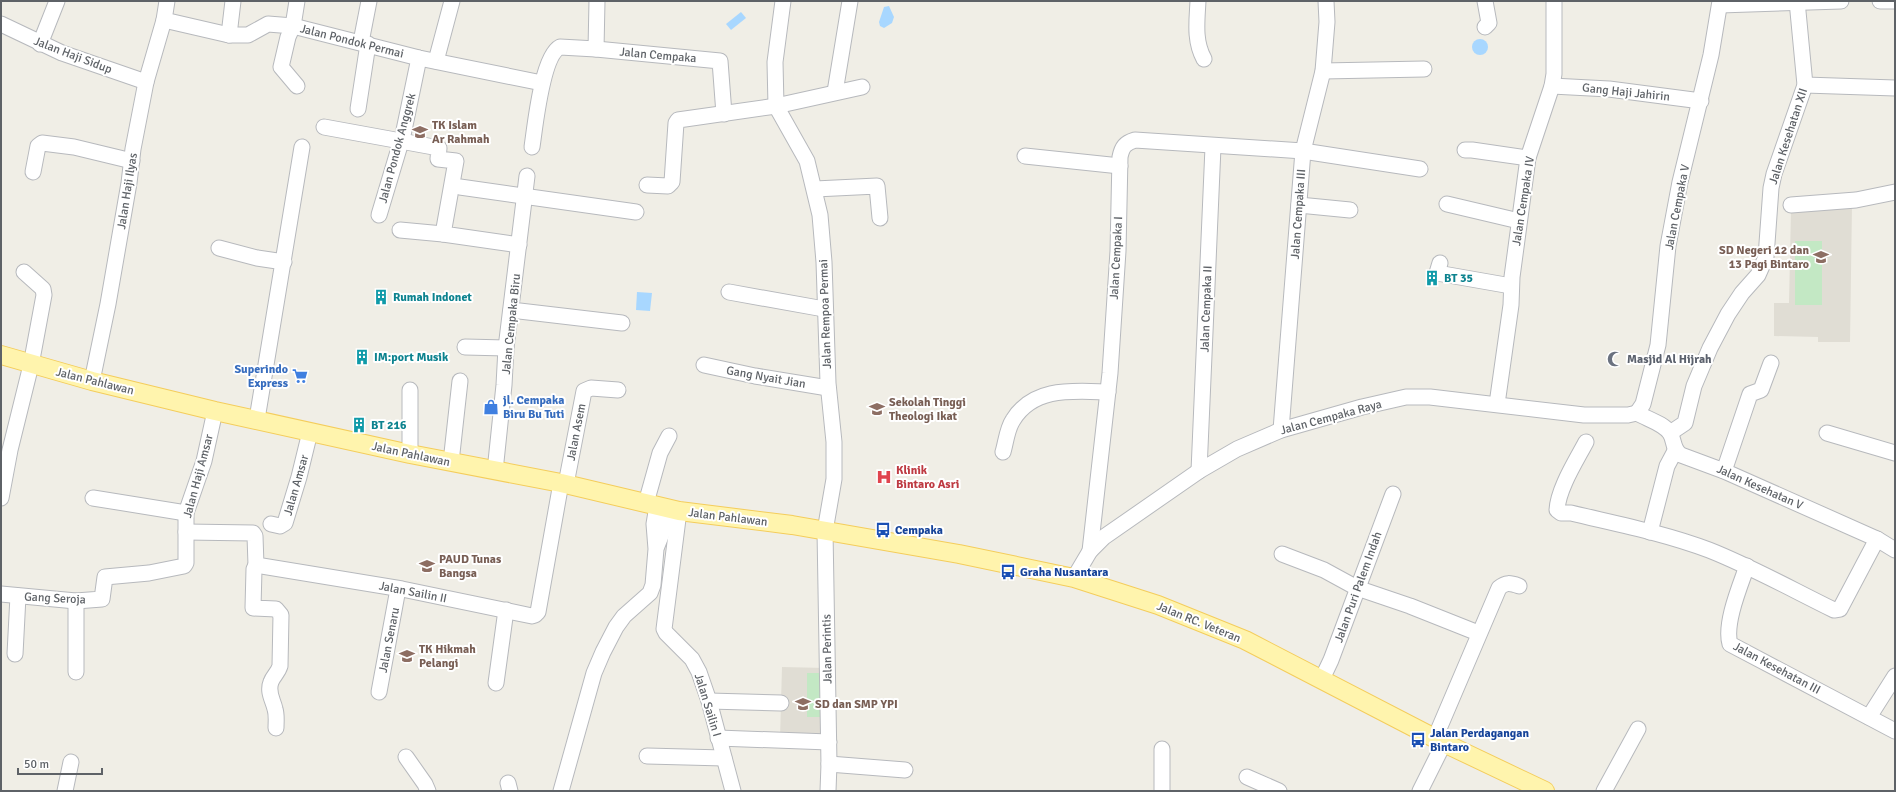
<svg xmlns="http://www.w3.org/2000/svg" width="1896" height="792" viewBox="0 0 1896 792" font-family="Signika,sans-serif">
	<rect width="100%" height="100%" fill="#f0eee6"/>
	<!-- education -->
	<g fill="#e0ddd4">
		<polygon points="1823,205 1852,205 1850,342 1818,342 1818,337 1774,336 1774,303 1789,303 1791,210 1823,211"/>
		<polygon points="782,667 826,668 825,740 780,739"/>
	</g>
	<!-- green -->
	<g fill="#c3e8c4">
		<rect x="1795" y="241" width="27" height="64"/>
		<rect x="807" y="673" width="14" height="44"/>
	</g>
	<!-- water -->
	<g fill="#a8d7ff">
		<polygon points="889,6 894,17 892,23 884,28 880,26 879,22 884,7"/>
		<polygon points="741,12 746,18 731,30 726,24"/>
		<circle cx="1480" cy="47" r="8"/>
		<polygon points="637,292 652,293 650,311 636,310"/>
	</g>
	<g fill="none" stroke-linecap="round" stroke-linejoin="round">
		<defs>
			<g id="minor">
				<polyline points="783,1 775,62 776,106 807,161 820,215 824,262 828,383 834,442 834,479 825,531 829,764 828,791"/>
				<path d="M 1198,1 C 1197,21 1194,41 1204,59"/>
				<polyline points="1880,1 1895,1"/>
				<polyline points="1720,5 1841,1"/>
				<polyline points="164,20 229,35 248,35 268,24 293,26 419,58 542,83"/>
				<polyline points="1,24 62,53 146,82"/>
				<polyline points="1485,27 1489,23 1485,1"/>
				<polyline points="229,35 233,1"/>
				<polyline points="361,42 369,1"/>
				<polyline points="40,44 57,1"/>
				<polyline points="596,49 597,1"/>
				<polyline points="436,61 452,1"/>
				<polyline points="1323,71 1424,69"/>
				<polyline points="1805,85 1895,88"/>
				<polyline points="297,86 281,67 288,37 293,26 297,1"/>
				<polyline points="1552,86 1609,89 1701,101"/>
				<polyline points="835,92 850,1"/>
				<polyline points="358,109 368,44"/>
				<polyline points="324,127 439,148 438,159 456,161 443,234 519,245"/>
				<path d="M 532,147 C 535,127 542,56 560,47 L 596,49 L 720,61 L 724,114"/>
				<polyline points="1465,150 1472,150 1528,158"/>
				<polyline points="1025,156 1120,166"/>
				<polyline points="33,172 38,146 42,143 74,147 132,161"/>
				<polyline points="647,185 668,186 672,182 676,123 678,120 776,106 862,87"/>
				<polyline points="460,187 636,212"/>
				<polyline points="815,189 877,186 880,218"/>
				<polyline points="1447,204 1519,221"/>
				<polyline points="1299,205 1350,210"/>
				<polyline points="1791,205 1856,200 1895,192"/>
				<polyline points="379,215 403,135 419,58"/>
				<polyline points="400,230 443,234"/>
				<polyline points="219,248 257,258 284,262"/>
				<polyline points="1440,263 1437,273 1511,286"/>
				<polyline points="729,292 824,309"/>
				<polyline points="511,310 622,323"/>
				<polyline points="465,347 506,348"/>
				<polyline points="704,365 755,376 828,388"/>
				<polyline points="92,381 108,304 129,183 133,149 146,82 164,20 167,1"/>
				<polyline points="410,390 410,454"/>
				<polyline points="1497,404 1511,305 1512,277 1528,158 1552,86 1554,74 1554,1"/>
				<polyline points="1637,413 1643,404 1658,345 1668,246 1680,182 1711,55 1720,1"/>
				<path d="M 1637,413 C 1647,419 1663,423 1670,433 C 1675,441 1672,449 1681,455 L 1724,471 L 1877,539 L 1895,550"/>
				<polyline points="257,419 302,147"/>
				<polyline points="1281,430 1303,151 1323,71 1327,22 1326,1"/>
				<polyline points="1670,433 1685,423 1694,386 1710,348 1728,314 1742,293 1758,275 1766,257 1771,188 1774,174 1805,85 1797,1"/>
				<polyline points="1827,433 1895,453"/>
				<path d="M 1586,442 C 1576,461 1558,489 1557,510 L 1561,513 L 1571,513 C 1617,524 1664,533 1709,550 C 1752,567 1793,590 1834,610 L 1840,609 L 1877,539"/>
				<path d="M 1003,452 C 1006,442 1007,429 1013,420 C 1034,386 1074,391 1108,392"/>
				<polyline points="451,462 460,381"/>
				<polyline points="495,471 504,385 506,348 527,176"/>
				<polyline points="1199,471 1213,147"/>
				<polyline points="1724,471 1748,400 1750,394 1761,390 1771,363"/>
				<polyline points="566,484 584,391 591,388 618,390"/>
				<polyline points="1,498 10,450 31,365 44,295 43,289 24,272"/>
				<polyline points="93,498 186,513"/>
				<polyline points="646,503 660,453 669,436"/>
				<polyline points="679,511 664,629 666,633 692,659 699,672 709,701 733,791"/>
				<polyline points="271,524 280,526 285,523 299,477 310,432"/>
				<polyline points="186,532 253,533 255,536 256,565 402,589 532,616 535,615 538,612 561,483"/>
				<polyline points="1650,532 1667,466 1675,451"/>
				<polyline points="657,546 665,526 669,508"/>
				<path d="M 1090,551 L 1110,373 L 1118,251 L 1120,157 C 1122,147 1125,143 1135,140 L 1303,151 L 1420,169"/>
				<polyline points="1282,554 1324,570 1357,588 1410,606 1478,633"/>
				<path d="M 256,565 L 254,569 L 253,608 L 276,609 L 281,615 L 280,666 C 278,673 273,676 271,682 C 267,692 273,700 275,709 C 277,715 276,722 276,728"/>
				<path d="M 1747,566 C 1740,586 1724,624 1730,644 L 1895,731"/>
				<polyline points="1074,578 1090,551 1104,537 1199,471 1237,449 1281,430 1362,407 1406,397 1430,397 1584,415 1628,415 1637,413"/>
				<polyline points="1,594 76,601 102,599 105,577 149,573 184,566 186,563 186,513 204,461 215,411"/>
				<polyline points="76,601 76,672"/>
				<polyline points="15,654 18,596"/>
				<polyline points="1322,679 1331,660 1393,494"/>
				<polyline points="496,683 506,610"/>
				<polyline points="379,692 398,589"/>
				<polyline points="709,701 781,703"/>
				<polyline points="1869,717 1895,676"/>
				<polyline points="718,738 829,742"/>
				<path d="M 1435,738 L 1499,588 C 1506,582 1510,583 1519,586"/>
				<polyline points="647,756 724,758"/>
				<polyline points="406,757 425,784 428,791"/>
				<polyline points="829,764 905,770"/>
				<polyline points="1247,777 1279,791"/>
				<polyline points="508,783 510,791"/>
				<polyline points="65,791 71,762"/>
				<polyline points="561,791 594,673 603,652 616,627 624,616 650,593 653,585 656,549 654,524 657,506"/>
				<polyline points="1162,791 1162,749"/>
				<polyline points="1420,791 1444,743"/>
				<polyline points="1604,791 1638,729"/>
			</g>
			<polyline id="major" points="1,355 92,381 215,411 410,454 561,483 679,511 792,525 959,554 1074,578 1158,605 1245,640 1444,743 1545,791"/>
		</defs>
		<!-- minor casing -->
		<use href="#minor" stroke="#b7b9bd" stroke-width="17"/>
		<!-- major casing -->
		<use href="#major" stroke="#f4cd5c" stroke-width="20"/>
		<!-- minor -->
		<use href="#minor" stroke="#fff" stroke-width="15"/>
		<!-- major -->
		<use href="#major" stroke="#fff4ad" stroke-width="18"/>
	</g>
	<!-- icons -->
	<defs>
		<symbol id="school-bare" viewBox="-9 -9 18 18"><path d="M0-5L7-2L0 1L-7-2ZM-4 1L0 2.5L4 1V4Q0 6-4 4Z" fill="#8d6e63" stroke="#fff" stroke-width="2.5" paint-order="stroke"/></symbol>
		<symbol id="building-bare" viewBox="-9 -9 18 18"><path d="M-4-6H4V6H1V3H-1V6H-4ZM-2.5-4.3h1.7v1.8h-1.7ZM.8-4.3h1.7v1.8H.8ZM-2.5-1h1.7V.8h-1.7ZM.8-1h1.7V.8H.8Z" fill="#0f9aa8" stroke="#fff" stroke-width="2.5" paint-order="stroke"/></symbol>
		<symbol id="mosque-bare" viewBox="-9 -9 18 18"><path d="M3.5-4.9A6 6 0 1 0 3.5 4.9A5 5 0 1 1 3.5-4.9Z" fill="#6b7280" stroke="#fff" stroke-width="2.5" paint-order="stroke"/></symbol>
		<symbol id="supermarket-bare" viewBox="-9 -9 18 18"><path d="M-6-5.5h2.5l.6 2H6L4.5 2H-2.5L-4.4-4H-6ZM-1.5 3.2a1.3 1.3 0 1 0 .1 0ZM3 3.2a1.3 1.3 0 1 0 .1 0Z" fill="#3f7fe0" stroke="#fff" stroke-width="2.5" paint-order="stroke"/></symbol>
		<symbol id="shop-bare" viewBox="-9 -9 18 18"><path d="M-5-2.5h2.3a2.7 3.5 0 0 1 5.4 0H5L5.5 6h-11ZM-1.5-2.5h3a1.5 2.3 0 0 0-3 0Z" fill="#3f7fe0" stroke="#fff" stroke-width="2.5" paint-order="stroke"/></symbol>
		<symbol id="university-bare" viewBox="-9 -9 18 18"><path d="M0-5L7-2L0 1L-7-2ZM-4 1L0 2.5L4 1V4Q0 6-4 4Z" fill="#8d6e63" stroke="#fff" stroke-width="2.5" paint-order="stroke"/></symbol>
		<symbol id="hospital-bare" viewBox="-9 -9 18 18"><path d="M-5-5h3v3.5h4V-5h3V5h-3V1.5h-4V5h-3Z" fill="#e0444e" stroke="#fff" stroke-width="2.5" paint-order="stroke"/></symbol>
		<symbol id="bus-bare" viewBox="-9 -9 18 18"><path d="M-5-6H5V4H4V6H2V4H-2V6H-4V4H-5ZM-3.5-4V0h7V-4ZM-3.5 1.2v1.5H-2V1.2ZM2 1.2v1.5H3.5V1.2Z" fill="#1a4fb4" stroke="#fff" stroke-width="2.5" paint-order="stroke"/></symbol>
	</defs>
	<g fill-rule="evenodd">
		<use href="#school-bare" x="409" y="121" width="22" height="22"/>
		<use href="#school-bare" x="1810" y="246" width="22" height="22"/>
		<use href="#building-bare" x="1421" y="267" width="22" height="22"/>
		<use href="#building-bare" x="370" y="286" width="22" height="22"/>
		<use href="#building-bare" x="351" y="346" width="22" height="22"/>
		<use href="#mosque-bare" x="1604" y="348" width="22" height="22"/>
		<use href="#supermarket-bare" x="289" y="365" width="22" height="22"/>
		<use href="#shop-bare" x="480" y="396" width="22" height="22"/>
		<use href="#university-bare" x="866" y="398" width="22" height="22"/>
		<use href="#building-bare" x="348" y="414" width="22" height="22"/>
		<use href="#hospital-bare" x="873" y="466" width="22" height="22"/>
		<use href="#bus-bare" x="872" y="519" width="22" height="22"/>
		<use href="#school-bare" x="416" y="555" width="22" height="22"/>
		<use href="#bus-bare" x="997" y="561" width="22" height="22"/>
		<use href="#school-bare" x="396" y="645" width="22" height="22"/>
		<use href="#school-bare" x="792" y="693" width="22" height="22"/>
		<use href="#bus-bare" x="1407" y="729" width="22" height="22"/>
	</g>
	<g text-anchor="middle" stroke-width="4" stroke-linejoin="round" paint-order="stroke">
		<!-- street labels -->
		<g font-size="12" fill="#5e6267" stroke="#fff">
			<text transform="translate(352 41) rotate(14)" y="4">Jalan Pondok Permai</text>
			<text transform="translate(73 55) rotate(21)" y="4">Jalan Haji Sidup</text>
			<text transform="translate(658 55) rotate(5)" y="4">Jalan Cempaka</text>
			<text transform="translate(1626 92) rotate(6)" y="4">Gang Haji Jahirin</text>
			<text transform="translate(1788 136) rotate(-72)" y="4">Jalan Kesehatan XII</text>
			<text transform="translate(397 148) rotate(-75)" y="4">Jalan Pondok Anggrek</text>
			<text transform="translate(127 191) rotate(-81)" y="4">Jalan Haji Ilyas</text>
			<text transform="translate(1523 201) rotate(-81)" y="4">Jalan Cempaka IV</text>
			<text transform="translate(1677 207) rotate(-79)" y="4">Jalan Cempaka V</text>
			<text transform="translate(1298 214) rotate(-86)" y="4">Jalan Cempaka III</text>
			<text transform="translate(1116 258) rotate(-87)" y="4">Jalan Cempaka I</text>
			<text transform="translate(1206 309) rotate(-88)" y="4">Jalan Cempaka II</text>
			<text transform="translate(825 314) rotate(-92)" y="4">Jalan Rempoa Permai</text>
			<text transform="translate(511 324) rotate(-84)" y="4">Jalan Cempaka Biru</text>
			<text transform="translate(766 377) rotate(10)" y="4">Gang Nyait Jian</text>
			<text transform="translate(95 381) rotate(14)" y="4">Jalan Pahlawan</text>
			<text transform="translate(1331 417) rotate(-15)" y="4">Jalan Cempaka Raya</text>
			<text transform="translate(576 432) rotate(-79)" y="4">Jalan Asem</text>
			<text transform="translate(411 454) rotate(12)" y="4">Jalan Pahlawan</text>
			<text transform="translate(198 476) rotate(-75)" y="4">Jalan Haji Amsar</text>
			<text transform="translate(296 485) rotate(-74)" y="4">Jalan Amsar</text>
			<text transform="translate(1760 487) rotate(24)" y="4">Jalan Kesehatan V</text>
			<text transform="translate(728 517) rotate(7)" y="4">Jalan Pahlawan</text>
			<text transform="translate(1358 587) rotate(-70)" y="4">Jalan Puri Palem Indah</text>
			<text transform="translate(413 592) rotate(11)" y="4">Jalan Sailin II</text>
			<text transform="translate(55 598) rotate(3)" y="4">Gang Seroja</text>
			<text transform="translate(1199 622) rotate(22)" y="4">Jalan RC. Veteran</text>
			<text transform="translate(389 640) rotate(-79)" y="4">Jalan Senaru</text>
			<text transform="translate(827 649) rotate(-91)" y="4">Jalan Perintis</text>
			<text transform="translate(1777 668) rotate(28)" y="4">Jalan Kesehatan III</text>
			<text transform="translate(708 705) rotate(73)" y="4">Jalan Sailin I</text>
		</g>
		<!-- education labels -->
		<g font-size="12" font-weight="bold" fill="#785e54" stroke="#fff" text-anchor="start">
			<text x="432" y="129">TK Islam<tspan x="432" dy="14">Ar Rahmah</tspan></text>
			<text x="1809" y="254" text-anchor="end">SD Negeri 12 dan<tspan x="1809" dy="14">13 Pagi Bintaro</tspan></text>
			<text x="889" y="406">Sekolah Tinggi<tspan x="889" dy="14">Theologi Ikat</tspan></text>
			<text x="439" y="563">PAUD Tunas<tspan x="439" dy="14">Bangsa</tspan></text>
			<text x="419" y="653">TK Hikmah<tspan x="419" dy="14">Pelangi</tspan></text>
			<text x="815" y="708">SD dan SMP YPI</text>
		</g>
		<!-- culture labels -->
		<g font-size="12" font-weight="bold" fill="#0d838f" stroke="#fff" text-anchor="start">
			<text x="1444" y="282">BT 35</text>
			<text x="393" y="301">Rumah Indonet</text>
			<text x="374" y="361">IM:port Musik</text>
			<text x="371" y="429">BT 216</text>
		</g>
		<!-- worship labels -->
		<g font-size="12" font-weight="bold" fill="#5b616d" stroke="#fff" text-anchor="start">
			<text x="1627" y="363">Masjid Al Hijrah</text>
		</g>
		<!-- shop labels -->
		<g font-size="12" font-weight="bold" fill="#366cbe" stroke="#fff" text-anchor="end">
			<text x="288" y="373">Superindo<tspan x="288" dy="14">Express</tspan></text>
			<text x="503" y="404" text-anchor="start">jl. Cempaka<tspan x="503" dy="14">Biru Bu Tuti</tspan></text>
		</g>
		<!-- health labels -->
		<g font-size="12" font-weight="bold" fill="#be3a42" stroke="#fff" text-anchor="start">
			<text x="896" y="474">Klinik<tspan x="896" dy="14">Bintaro Asri</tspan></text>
		</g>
		<!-- transit labels -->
		<g font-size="12" font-weight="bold" fill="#164399" stroke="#fff" text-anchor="start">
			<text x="895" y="534">Cempaka</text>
			<text x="1020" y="576">Graha Nusantara</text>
			<text x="1430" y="737">Jalan Perdagangan<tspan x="1430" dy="14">Bintaro</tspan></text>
		</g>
	</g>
	<!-- border -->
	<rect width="1896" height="792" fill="none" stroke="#5e6267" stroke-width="4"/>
	<!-- scale -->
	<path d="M18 768v6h84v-6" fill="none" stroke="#5e6267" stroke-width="2"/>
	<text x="24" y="768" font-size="12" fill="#5e6267" stroke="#ffffff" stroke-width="3" paint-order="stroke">50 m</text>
</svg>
